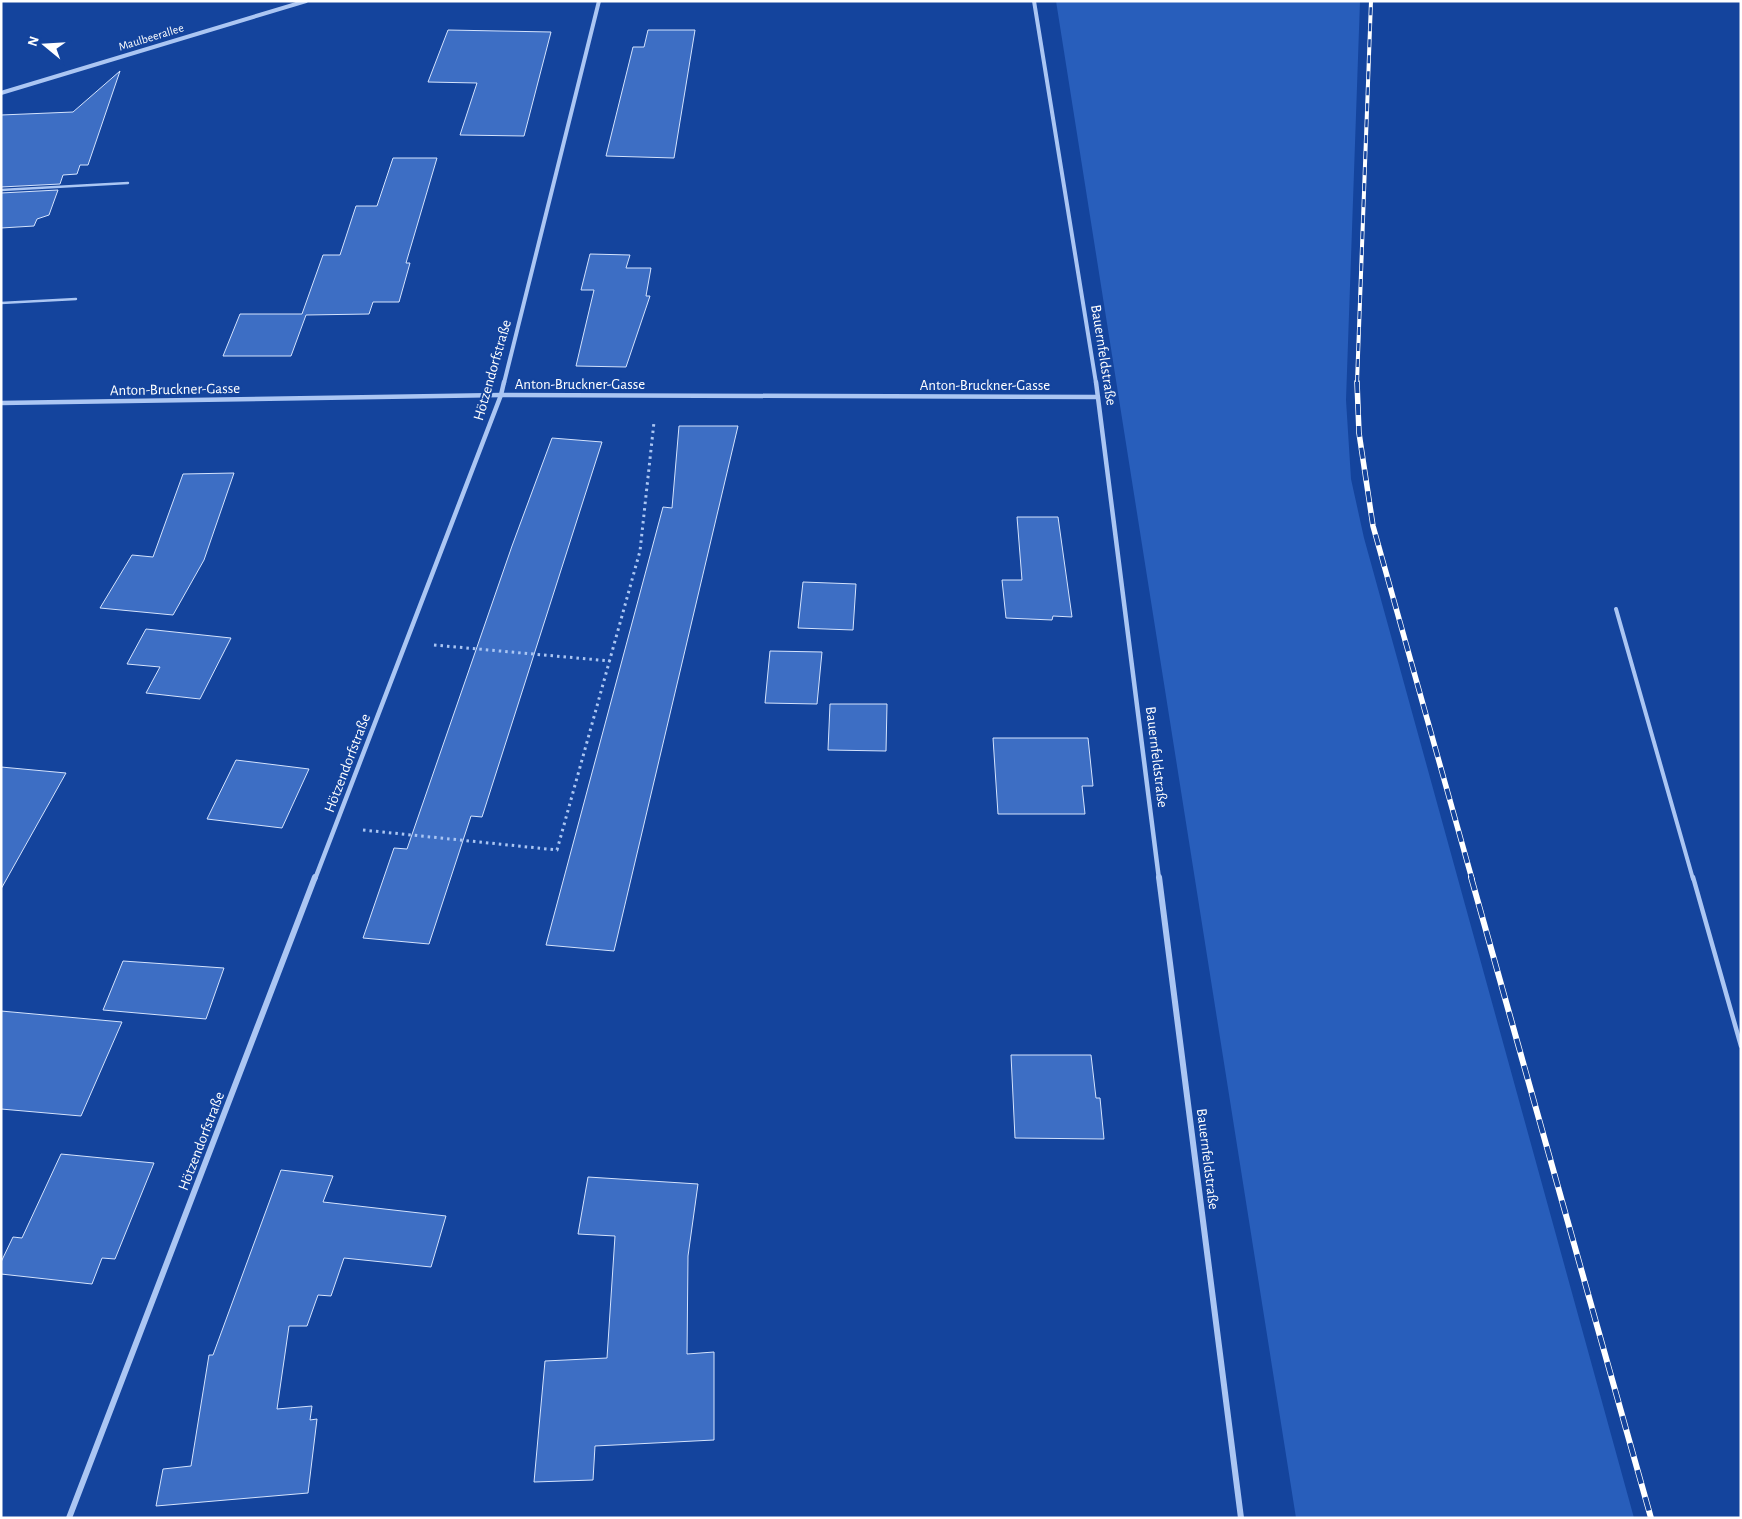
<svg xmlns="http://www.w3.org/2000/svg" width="1742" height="1519" viewBox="0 0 1742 1519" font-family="'Alegreya Sans',sans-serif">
	<rect width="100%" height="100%" fill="#14449d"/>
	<!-- green -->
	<polygon fill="#285ebb" points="1056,1 1360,1 1346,400 1351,479 1364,538 1634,1518 1296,1518"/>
	<!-- building -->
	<g fill="#3d6ec4" stroke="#d4e3fd">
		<polygon points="448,30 551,32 524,136 460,135 477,83 428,82"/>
		<polygon points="648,30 695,30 674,158 606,156 633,47 644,47"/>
		<polygon points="120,71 88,165 80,165 77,174 63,175 60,184 1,187 1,115 73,112"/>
		<polygon points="393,158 437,158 406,263 410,263 399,302 373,302 369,314 306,315 291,356 223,356 240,314 302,314 323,255 340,255 356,206 377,206"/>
		<polygon points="58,190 49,215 37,219 34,226 1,228 1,193"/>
		<polygon points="590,254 630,255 626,268 651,268 646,296 650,296 626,367 576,366 594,290 581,290"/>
		<polygon points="679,426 738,426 614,951 546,945 663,507 672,508"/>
		<polygon points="552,438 602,442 482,817 471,816 429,944 363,938 394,848 407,849 512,546"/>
		<polygon points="234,473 204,560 173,615 100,608 132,555 153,557 183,474"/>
		<polygon points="1017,517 1058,517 1072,617 1053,616 1052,620 1006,618 1002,580 1022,580"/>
		<polygon points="803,582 856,584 853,630 798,628"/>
		<polygon points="146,629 231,638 200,699 146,693 160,667 127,664"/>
		<polygon points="770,651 822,652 817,704 765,703"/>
		<polygon points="830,704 887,704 886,751 828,750"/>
		<polygon points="993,738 1088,738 1093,786 1082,786 1085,814 998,814"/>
		<polygon points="236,760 309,769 282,828 207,819"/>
		<polygon points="1,767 66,773 1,889"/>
		<polygon points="123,961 224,968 206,1019 103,1010"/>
		<polygon points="1,1011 122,1022 81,1116 1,1109"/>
		<polygon points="1011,1055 1091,1055 1096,1098 1100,1098 1104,1139 1015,1138"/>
		<polygon points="61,1154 154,1163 115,1259 102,1258 92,1284 1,1274 1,1262 13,1237 22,1238"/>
		<polygon points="281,1170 333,1176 323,1202 446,1216 431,1267 344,1258 331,1296 318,1295 307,1326 289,1326 277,1409 312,1406 310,1420 317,1419 308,1493 156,1506 163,1469 191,1466 209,1355 213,1355"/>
		<polygon points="588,1177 698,1184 688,1256 687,1354 714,1352 714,1440 595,1446 593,1480 534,1482 545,1361 607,1358 615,1236 578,1234"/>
	</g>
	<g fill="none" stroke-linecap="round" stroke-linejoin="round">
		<!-- path -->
		<g stroke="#abc6f3" stroke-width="3" stroke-dasharray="2.5 4" stroke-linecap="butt">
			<polyline points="434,645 610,661"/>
			<polyline points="363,830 557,850 640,551 654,422"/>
		</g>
		<!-- lane-far2 -->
		<g stroke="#abc6f3" stroke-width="2.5">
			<polyline points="1,190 128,183"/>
			<polyline points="1,303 76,299"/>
		</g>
		<!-- lane-far1 -->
		<polyline stroke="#abc6f3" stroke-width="4" points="1616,609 1693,879"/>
		<!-- lane -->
		<polyline stroke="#abc6f3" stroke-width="4.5" points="1693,877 1741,1046"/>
		<!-- street-far2 -->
		<g stroke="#abc6f3" stroke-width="4">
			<polyline points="1034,1 1096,383"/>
			<polyline points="1,93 306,1"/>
			<polyline points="504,383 599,1"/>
		</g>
		<!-- street-far1 -->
		<g stroke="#abc6f3" stroke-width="4.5">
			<polyline points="1096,382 1159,879"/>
			<polyline points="1,403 501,395 1098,397"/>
			<polyline points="315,879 501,395 504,382"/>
		</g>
		<!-- street -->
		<g stroke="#abc6f3" stroke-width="6">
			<polyline points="1159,877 1241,1518"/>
			<polyline points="69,1518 315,877"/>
		</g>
		<defs>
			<polyline id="rail-far2" points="1357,383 1371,1"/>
			<polyline id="rail-far1" points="1357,382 1359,433 1373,526 1472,879"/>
			<polyline id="rail" points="1471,877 1651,1518"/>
		</defs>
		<!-- rail-far2 casing -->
		<use href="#rail-far2" stroke="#fff" stroke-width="4"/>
		<!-- rail-far1 casing -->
		<use href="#rail-far1" stroke="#fff" stroke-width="5.5"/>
		<!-- rail casing -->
		<use href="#rail" stroke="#fff" stroke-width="6"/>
		<!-- rail-far2 -->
		<use href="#rail-far2" stroke="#14449d" stroke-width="2.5" stroke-dasharray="8" stroke-linecap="butt"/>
		<!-- rail-far1 -->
		<use href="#rail-far1" stroke="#14449d" stroke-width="4" stroke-dasharray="11" stroke-linecap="butt"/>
		<!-- rail -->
		<use href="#rail" stroke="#14449d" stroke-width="4.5" stroke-dasharray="14" stroke-linecap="butt"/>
	</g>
	<g text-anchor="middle" stroke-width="4" stroke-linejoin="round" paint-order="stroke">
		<!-- far-street labels -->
		<g font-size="12" fill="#fff" stroke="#14449d">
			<text transform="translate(151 37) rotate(-17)" y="4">Maulbeerallee</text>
		</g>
		<!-- street labels -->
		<g font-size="15" fill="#fff" stroke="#14449d">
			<text transform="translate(1104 355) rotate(81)" y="5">Bauernfeldstraße</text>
			<text transform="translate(492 370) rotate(-74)" y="5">Hötzendorfstraße</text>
			<text x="580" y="389">Anton-Bruckner-Gasse</text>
			<text x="985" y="390">Anton-Bruckner-Gasse</text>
			<text transform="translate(175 389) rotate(-1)" y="5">Anton-Bruckner-Gasse</text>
			<text transform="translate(1157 757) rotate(83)" y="5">Bauernfeldstraße</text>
			<text transform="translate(347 763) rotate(-69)" y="5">Hötzendorfstraße</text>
			<text transform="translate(201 1141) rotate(-69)" y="5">Hötzendorfstraße</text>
			<text transform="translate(1208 1159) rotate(83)" y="5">Bauernfeldstraße</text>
		</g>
	</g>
	<!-- border -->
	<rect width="1742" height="1519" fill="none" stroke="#ffffff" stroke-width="5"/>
	<!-- north arrow -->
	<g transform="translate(45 45) rotate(288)" stroke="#14449d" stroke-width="4" paint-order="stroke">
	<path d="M0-4L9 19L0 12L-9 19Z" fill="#ffffff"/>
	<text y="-8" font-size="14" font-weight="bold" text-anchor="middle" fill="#ffffff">N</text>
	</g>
</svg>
